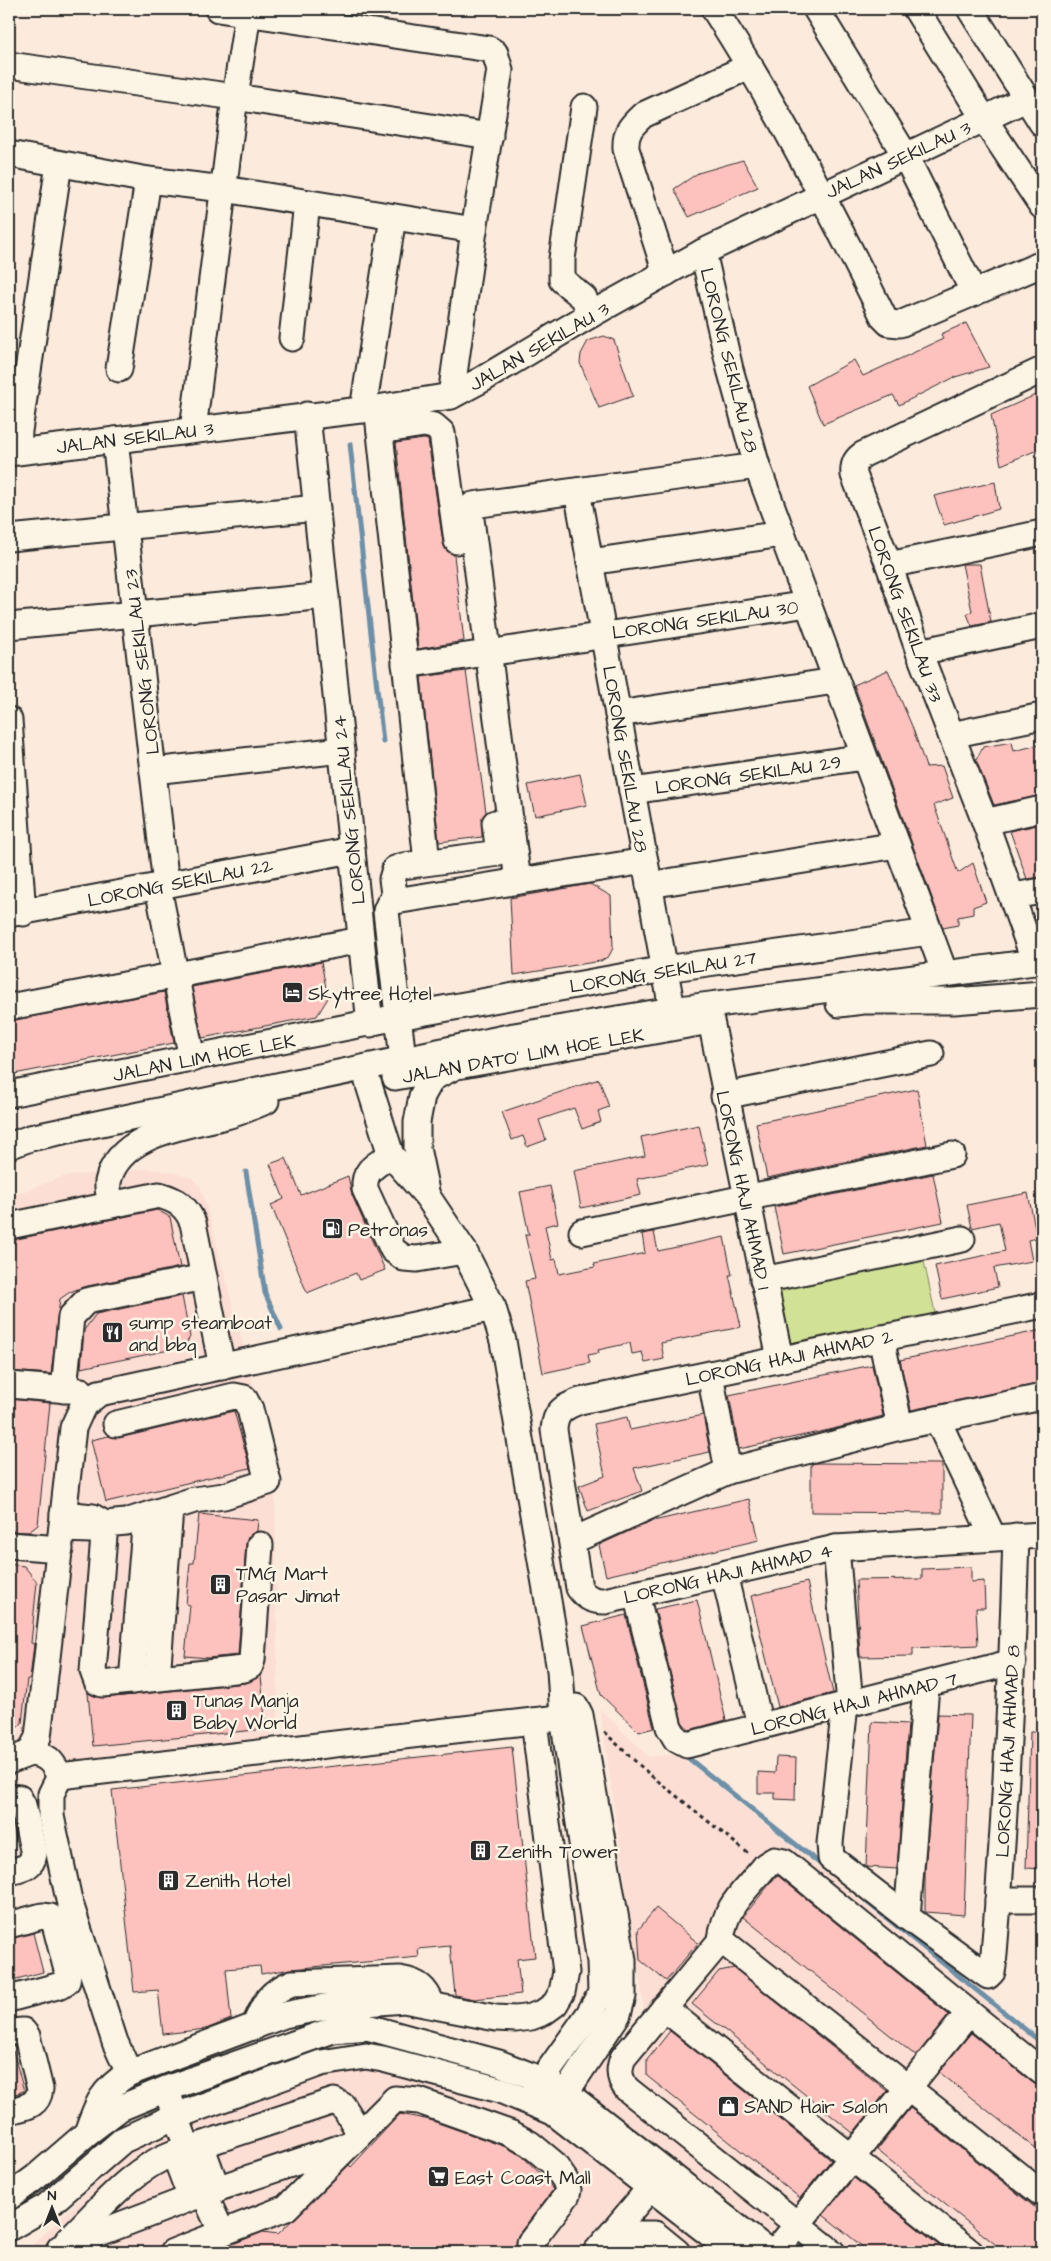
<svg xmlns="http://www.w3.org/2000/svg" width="1051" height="2261" viewBox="0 0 1051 2261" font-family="'Architects Daughter',sans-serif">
	<rect width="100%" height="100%" fill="#fcebdd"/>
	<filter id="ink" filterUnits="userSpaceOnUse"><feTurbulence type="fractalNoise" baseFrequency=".02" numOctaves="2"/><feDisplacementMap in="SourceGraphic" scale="10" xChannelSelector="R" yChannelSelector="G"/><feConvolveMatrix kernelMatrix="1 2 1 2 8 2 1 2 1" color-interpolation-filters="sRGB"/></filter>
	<g filter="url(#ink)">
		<!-- built -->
		<g fill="#fcded4">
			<polygon points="148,1169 172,1172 192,1178 200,1186 208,1211 275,1467 278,1718 268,1739 9,1767 9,1197 65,1176"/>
			<polygon points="600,1709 649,1757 678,1754 1042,2047 1042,2252 26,2252 130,2149 328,2068 374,2066 424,2080 550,2121 645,2016"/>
		</g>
		<!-- green -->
		<polygon fill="#d1e195" stroke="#7e8660" points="923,1257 936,1317 789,1347 777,1287"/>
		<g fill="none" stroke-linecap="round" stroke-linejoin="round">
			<!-- stream -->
			<g stroke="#6d8fa7" stroke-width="5">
				<polyline points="350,444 383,742"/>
				<polyline points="246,1172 265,1293 281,1329"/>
				<polyline points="682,1753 824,1867"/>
				<polyline points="867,1902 1042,2043"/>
			</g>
		</g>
		<!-- building -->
		<g fill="#fdc1be" stroke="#2b2b2b">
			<polygon points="743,160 758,187 689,217 674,189 698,173"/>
			<polygon points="966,323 989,367 955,377 899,405 893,395 823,424 807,386 854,360 863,376 943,339 941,334"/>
			<polygon points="604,336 614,340 633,396 599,408 580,363 581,354 588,341"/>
			<polygon points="1042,392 1042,448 1001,465 991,415"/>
			<polygon points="424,439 428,440 443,543 446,550 454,555 464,641 418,649 396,443"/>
			<polygon points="995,482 999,509 944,525 934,496"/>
			<polygon points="962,564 980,564 991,622 972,626 967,614 972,611"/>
			<polygon points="888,670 912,726 926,767 942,766 953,798 934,805 958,873 973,863 986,902 973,907 973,914 958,917 958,925 943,928 854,685"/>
			<polygon points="466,671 486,812 482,818 482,837 439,842 421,677"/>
			<polygon points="1012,742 1014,751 1042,744 1042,795 994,805 976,760 983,747"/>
			<polygon points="580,774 587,805 535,816 528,785"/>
			<polygon points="1042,824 1042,877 1027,879 1010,831"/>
			<polygon points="590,884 611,896 613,948 609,956 601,961 514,975 510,898"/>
			<polygon points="321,962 328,998 317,1016 202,1038 192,987"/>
			<polygon points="164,992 174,1043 9,1075 9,1021"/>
			<polygon points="599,1079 609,1107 598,1111 601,1122 582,1129 574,1108 539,1120 546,1140 527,1147 523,1136 512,1140 502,1112"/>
			<polygon points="917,1089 927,1145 767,1178 756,1123"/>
			<polygon points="699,1125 708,1165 637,1179 641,1195 581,1208 574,1171 645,1156 641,1137"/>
			<polygon points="286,1158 301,1195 348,1176 352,1195 385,1270 359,1280 356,1273 307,1293 271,1205 284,1199 270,1164"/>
			<polygon points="933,1174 943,1222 784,1254 774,1207"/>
			<polygon points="550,1186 558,1223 545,1226 552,1260 556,1259 559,1274 595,1267 594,1264 645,1253 642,1234 654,1232 658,1251 724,1237 732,1275 729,1275 741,1327 661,1343 664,1359 645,1363 642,1352 632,1354 630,1343 598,1350 599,1353 588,1355 590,1363 543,1373 525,1281 535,1279 525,1235 529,1235 520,1192"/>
			<polygon points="1028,1193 1037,1238 1028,1240 1032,1261 994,1268 998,1287 942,1299 935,1266 1005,1251 999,1222 972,1228 967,1205"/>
			<polygon points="157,1210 170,1217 180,1267 83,1287 70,1292 60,1299 51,1374 9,1371 9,1251 17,1239"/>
			<polygon points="182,1296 190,1337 184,1347 81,1368 84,1330 96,1314"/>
			<polygon points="1042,1330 1042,1383 911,1410 900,1360"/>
			<polygon points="872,1365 883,1416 829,1430 739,1449 729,1395"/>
			<polygon points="9,1399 50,1403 38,1525 29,1532 9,1531"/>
			<polygon points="234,1411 250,1468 106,1502 91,1440 108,1436 119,1438"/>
			<polygon points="703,1415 710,1452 634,1468 642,1491 588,1511 579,1486 605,1476 594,1424 627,1417 630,1430"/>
			<polygon points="817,1463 942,1464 942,1513 811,1512 811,1464"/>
			<polygon points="749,1499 759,1540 606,1576 599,1545 649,1522"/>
			<polygon points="199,1514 258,1520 257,1531 248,1537 246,1544 238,1655 208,1658 185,1656 190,1605 186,1604 190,1563 194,1563"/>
			<polygon points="9,1564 24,1566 37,1582 31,1643 34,1644 30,1679 27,1679 22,1723 9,1736"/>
			<polygon points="971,1567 971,1582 984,1581 985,1608 976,1608 978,1645 913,1648 913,1656 860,1657 856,1580 922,1579 922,1569"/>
			<polygon points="807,1582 833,1693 778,1707 751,1596"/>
			<polygon points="697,1600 726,1720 689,1730 682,1722 655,1609"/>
			<polygon points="626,1615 654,1728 639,1732 601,1695 583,1626"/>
			<polygon points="259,1676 261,1676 266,1729 93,1746 88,1693 104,1698 246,1683"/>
			<polygon points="938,1714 971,1715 964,1915 925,1912 925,1870"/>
			<polygon points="872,1722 908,1724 897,1869 866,1867"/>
			<polygon points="1030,1732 1042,1732 1042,1869 1026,1868"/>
			<polygon points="512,1747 535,1957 517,1959 521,1994 474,1999 455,1995 450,1946 418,1949 419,1957 291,1969 261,1974 260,1966 226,1969 231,2019 206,2029 163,2034 158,1990 134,1992 112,1790"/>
			<polygon points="776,1757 796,1758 795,1800 775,1799 775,1793 758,1793 758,1772 775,1773"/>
			<polygon points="777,1875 949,2015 916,2056 743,1917"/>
			<polygon points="656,1908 698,1943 666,1981 640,1960 638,1930"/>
			<polygon points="33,1933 43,1972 9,1981 9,1939"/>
			<polygon points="734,1968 887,2091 853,2133 692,2004 719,1971"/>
			<polygon points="670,2031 831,2160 800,2198 647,2076 647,2060"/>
			<polygon points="971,2033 1033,2083 1042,2086 1042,2154 939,2072"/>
			<polygon points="13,2051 24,2091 9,2096 9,2052"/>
			<polygon points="910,2108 1042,2213 1042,2252 1005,2252 877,2150"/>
			<polygon points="400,2114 430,2120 506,2147 522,2156 547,2180 553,2190 518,2235 516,2242 520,2252 212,2252 263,2232 278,2234 349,2165 351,2167"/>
			<polygon points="854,2178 947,2252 869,2252 832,2222 823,2215"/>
		</g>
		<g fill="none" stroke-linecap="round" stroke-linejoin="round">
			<defs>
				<g id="minor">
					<polyline points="218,9 489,49 495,53 500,70 474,230 451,396"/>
					<path d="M 714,9 C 778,108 832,213 884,318 L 889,323 L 900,324 L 1042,264"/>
					<polyline points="816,9 905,155 974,293"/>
					<polyline points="916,9 984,119 1042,206"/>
					<polyline points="970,9 1042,123"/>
					<polyline points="9,65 235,97 490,136"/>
					<polyline points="584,107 562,259 562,280 584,298 590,315"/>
					<polyline points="9,154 148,180 224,189 474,230"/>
					<polyline points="703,252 730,369 757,466 945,974"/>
					<path d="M 666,273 L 626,149 C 625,132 631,126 643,115 L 750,66"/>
					<polyline points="292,338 307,203"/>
					<polyline points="119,369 148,180"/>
					<polyline points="363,410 393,217"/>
					<polyline points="307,415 370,1024"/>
					<polyline points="378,415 427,862"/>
					<polyline points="193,430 235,97 248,13"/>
					<polyline points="380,431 424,424 434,426 442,433 457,541"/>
					<polyline points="115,440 166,885"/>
					<polyline points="18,451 19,431 59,164"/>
					<polyline points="9,453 377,408 451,396 483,379 590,315 703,252 1026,99"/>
					<polyline points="577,491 675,1025"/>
					<polyline points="9,538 317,508"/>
					<polyline points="590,562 782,534"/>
					<polyline points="889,565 1042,533"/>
					<polyline points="9,626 326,596"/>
					<polyline points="919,652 1042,626"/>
					<polyline points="488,653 808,604"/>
					<polyline points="405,665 473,655"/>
					<polyline points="618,714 835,681"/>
					<polyline points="9,720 23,913"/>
					<polyline points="951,735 1042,716"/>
					<polyline points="153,771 342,750"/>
					<polyline points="632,791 864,757"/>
					<polyline points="985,822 1042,809"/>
					<polyline points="518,881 470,511 473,505 757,466"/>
					<polyline points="649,885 897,845"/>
					<polyline points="158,887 192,1059"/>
					<polyline points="1013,896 1042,891"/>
					<polyline points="395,901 392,879 395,869 403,866 499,853 495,823"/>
					<polyline points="9,914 352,850"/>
					<path d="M 1035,962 L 985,822 L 919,652 L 889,565 L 854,475 C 853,466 855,459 864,454 L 1042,370"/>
					<polyline points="839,1004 863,1001 954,1001 1042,994"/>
					<polyline points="9,1007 361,940"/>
					<polyline points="711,1021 780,1359"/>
					<polyline points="403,1059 386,911 389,904 395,901 645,861"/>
					<polyline points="395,1077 710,1021"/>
					<polyline points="368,1082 391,1155 427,1196 464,1251 493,1308 503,1341 560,1670 563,1717 600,1962 601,1993 589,2014 542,2080 530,2101"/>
					<polyline points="9,1094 398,1017 665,969 929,932"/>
					<polyline points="724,1096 931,1054"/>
					<polyline points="9,1146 30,1138 514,1036 672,1010 1042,961"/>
					<path d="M 391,1155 C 376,1165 363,1170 365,1189 L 393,1250 L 404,1258 L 417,1259 L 464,1251"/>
					<polyline points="427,1196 417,1148 417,1122 422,1096 432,1078 450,1069"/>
					<path d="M 111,1205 C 110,1198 107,1189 108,1182 C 118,1133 187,1126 226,1116 C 240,1113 253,1106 266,1101"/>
					<path d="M 9,1226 L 159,1195 C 177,1200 186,1206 193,1223 L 222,1367"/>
					<polyline points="582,1232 952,1155"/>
					<polyline points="763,1280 962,1239"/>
					<path d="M 1042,1305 L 580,1401 C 563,1407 555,1412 554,1430 L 579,1588 C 586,1598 593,1601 605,1601 L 836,1548 L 1042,1535"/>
					<polyline points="881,1338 900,1427"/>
					<polyline points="710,1374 728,1471"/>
					<polyline points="9,1385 81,1391"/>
					<polyline points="64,1390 71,1317 86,1301 204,1277"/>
					<polyline points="937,1419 993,1537"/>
					<polyline points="116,1424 234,1396 244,1398 250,1409 268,1482 224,1496 194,1500 126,1522 105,1524 93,1671 97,1682 102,1684 244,1669 250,1666 252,1660 260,1545"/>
					<polyline points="62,1529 91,1530 105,1524 93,1517 63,1514"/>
					<polyline points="572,1541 728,1471 900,1427 1042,1397"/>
					<polyline points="9,1545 60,1549"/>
					<polyline points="836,1548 850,1704"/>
					<polyline points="724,1574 760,1725"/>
					<polyline points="636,1594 669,1727 676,1739 687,1745 1013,1662"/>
					<polyline points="157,1678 170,1509"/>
					<polyline points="132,1681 146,1516"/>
					<path d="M 845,1705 L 830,1843 L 831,1858 L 907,1917 L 988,1976 L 992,1972 L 993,1966 C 1005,1823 1012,1680 1016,1536"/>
					<path d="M 30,1753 C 49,1756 51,1760 60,1776"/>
					<polyline points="9,1761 30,1753 38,1737 73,1428 83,1406 99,1393 493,1308"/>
					<polyline points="60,1776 550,1719"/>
					<polyline points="60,1776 51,1794 51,1816 69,1900 115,2042 129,2073"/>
					<path d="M 9,1797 L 19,1798 L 23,1805 L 34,1854 C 32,1868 21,1869 9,1872"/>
					<polyline points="998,1900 1042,1900"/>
					<polyline points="907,1917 926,1686"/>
					<polyline points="9,1925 42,1916 50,1917 55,1924 68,1974 67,1981 61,1985 9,1999"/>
					<path d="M 721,1940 L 623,2058 C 618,2070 619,2079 627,2089 L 832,2252"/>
					<path d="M 721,1940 C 725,1904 745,1892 766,1865 L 774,1860 L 784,1862 L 1042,2072"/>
					<polyline points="721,1940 1042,2194"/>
					<polyline points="664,2008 970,2252"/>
					<path d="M 254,2027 C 265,2003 267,1993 292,1983 L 400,1979 C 418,1982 426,1988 432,2005"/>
					<path d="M 9,2032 L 23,2031 L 27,2036 L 40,2089 C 38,2107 24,2107 9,2111"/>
					<polyline points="170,2100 204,2193 222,2233"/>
					<polyline points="557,2106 618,2014 623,1996 623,1960 580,1715 576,1707"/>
					<path d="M 87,2133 C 97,2104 102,2090 129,2073 L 284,2015 L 330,2006 L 404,2000 L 496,2018 L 516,2019 L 531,2017 L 544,2012 L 555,2004 L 562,1992 L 566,1972 L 534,1721"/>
					<polyline points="217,2189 201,2145 334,2101 343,2106 360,2133"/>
					<polyline points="9,2197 36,2177 87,2133 120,2108 166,2089 333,2030 367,2027 499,2063 542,2080 566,2093 769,2252"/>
					<polyline points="9,2228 47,2206 123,2140 176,2116 321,2063 366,2056 383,2059 500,2090 553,2112 733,2252"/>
					<path d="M 68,2240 C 100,2209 131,2169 174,2153 L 191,2198"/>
					<polyline points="60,2248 204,2193 345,2146"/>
					<polyline points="173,2252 286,2208 395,2099 419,2101 512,2134 530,2144 553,2163 565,2180 568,2190 567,2195 530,2243"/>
					<polyline points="596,2252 660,2176"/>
					<polyline points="620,2252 636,2234 655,2234 677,2252"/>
					<polyline points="775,2252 968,2014"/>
				</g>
			</defs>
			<!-- minor casing -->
			<use href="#minor" stroke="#2b2b2b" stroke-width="29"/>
			<!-- path -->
			<polyline stroke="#2b2b2b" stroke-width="3" stroke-dasharray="4 4" stroke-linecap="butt" points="604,1732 649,1774 749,1854"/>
			<!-- minor -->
			<use href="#minor" stroke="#fcf5e5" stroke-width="25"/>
		</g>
	</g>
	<!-- icons -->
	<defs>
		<symbol id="hotel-square" viewBox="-11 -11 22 22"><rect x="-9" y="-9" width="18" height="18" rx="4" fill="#2b2b2b" stroke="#fcf5e5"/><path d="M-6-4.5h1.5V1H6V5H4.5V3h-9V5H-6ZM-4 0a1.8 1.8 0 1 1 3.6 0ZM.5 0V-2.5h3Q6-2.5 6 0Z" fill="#fff"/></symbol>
		<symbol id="fuel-square" viewBox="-11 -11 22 22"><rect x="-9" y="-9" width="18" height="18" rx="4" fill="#2b2b2b" stroke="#fcf5e5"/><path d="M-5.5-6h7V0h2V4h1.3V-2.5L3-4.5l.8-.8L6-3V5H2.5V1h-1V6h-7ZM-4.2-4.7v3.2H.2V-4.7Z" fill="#fff"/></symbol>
		<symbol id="restaurant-square" viewBox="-11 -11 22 22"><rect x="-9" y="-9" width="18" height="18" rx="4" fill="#2b2b2b" stroke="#fcf5e5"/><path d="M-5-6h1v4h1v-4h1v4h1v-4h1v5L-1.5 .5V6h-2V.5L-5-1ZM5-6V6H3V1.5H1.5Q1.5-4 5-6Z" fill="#fff"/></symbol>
		<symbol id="building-square" viewBox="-11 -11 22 22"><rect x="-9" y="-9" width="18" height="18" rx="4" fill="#2b2b2b" stroke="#fcf5e5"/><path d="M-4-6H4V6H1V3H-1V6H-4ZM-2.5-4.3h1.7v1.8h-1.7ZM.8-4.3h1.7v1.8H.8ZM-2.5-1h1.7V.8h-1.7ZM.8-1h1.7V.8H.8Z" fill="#fff"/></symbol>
		<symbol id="shop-square" viewBox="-11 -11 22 22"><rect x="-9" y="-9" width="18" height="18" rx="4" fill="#2b2b2b" stroke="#fcf5e5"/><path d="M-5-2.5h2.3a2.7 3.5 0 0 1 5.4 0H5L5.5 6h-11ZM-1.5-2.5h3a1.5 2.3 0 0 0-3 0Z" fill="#fff"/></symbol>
		<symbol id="supermarket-square" viewBox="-11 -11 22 22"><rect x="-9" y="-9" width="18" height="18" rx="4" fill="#2b2b2b" stroke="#fcf5e5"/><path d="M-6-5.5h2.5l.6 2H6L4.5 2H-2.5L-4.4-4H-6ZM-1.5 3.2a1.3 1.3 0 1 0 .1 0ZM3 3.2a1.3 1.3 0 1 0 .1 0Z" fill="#fff"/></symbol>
	</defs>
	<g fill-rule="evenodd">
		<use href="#hotel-square" x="280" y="980" width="25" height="25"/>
		<use href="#fuel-square" x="320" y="1216" width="25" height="25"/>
		<use href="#restaurant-square" x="100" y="1320" width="25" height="25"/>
		<use href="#building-square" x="208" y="1572" width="25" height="25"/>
		<use href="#building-square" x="164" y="1698" width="25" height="25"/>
		<use href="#building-square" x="468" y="1838" width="25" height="25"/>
		<use href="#building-square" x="156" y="1868" width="25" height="25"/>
		<use href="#shop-square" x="716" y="2094" width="25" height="25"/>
		<use href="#supermarket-square" x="426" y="2164" width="25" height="25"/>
	</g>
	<g text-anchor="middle" stroke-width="5" stroke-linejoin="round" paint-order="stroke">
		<!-- street labels -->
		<g font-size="19" fill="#2b2b2b" stroke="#fcf5e5">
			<text transform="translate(898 159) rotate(-25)" y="7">JALAN SEKILAU 3</text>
			<text transform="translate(539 346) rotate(-30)" y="7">JALAN SEKILAU 3</text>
			<text transform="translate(730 360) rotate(76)" y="7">LORONG SEKILAU 28</text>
			<text transform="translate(135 437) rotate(-7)" y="7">JALAN SEKILAU 3</text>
			<text transform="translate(906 614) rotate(70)" y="7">LORONG SEKILAU 33</text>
			<text transform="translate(705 619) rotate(-8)" y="7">LORONG SEKILAU 30</text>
			<text transform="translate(141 662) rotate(-97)" y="7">LORONG SEKILAU 23</text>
			<text transform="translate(626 759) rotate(80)" y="7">LORONG SEKILAU 28</text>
			<text transform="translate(748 774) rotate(-8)" y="7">LORONG SEKILAU 29</text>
			<text transform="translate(348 810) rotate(-96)" y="7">LORONG SEKILAU 24</text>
			<text transform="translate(180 882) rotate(-11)" y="7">LORONG SEKILAU 22</text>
			<text transform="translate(663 971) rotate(-9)" y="7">LORONG SEKILAU 27</text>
			<text transform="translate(523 1055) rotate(-10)" y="7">JALAN DATO' LIM HOE LEK</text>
			<text transform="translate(204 1057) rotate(-11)" y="7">JALAN LIM HOE LEK</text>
			<text transform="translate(744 1190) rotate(78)" y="7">LORONG HAJI AHMAD 1</text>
			<text transform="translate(789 1357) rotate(-12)" y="7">LORONG HAJI AHMAD 2</text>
			<text transform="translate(728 1573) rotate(-13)" y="7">LORONG HAJI AHMAD 4</text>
			<text transform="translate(854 1703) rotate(-14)" y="7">LORONG HAJI AHMAD 7</text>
			<text transform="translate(1007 1751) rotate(-87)" y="7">LORONG HAJI AHMAD 8</text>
		</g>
		<!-- poi labels -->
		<g font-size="19" fill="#2b2b2b" stroke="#fcf5e5" text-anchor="start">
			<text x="308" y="1000">Skytree Hotel</text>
			<text x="348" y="1236">Petronas</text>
			<text x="129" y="1329">sump steamboat<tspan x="129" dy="22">and bbq</tspan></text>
			<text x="236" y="1580">TMG Mart<tspan x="236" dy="22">Pasar Jimat</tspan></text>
			<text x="193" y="1707">Tunas Manja<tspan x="193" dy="22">Baby World</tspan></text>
			<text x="497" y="1858">Zenith Tower</text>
			<text x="185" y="1887">Zenith Hotel</text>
			<text x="744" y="2113">SAND Hair Salon</text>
			<text x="455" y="2184">East Coast Mall</text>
		</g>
	</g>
	<!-- margin -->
	<rect width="1051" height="2261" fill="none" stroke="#fcf5e5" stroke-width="30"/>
	<rect x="15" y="15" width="1021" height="2231" fill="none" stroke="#2b2b2b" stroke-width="2" filter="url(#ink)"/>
	<!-- north arrow -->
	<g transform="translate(52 2208)" stroke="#fcf5e5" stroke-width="4" paint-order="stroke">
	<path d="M0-4L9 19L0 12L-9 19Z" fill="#2b2b2b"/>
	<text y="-8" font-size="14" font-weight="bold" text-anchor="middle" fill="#2b2b2b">N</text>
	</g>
</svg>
